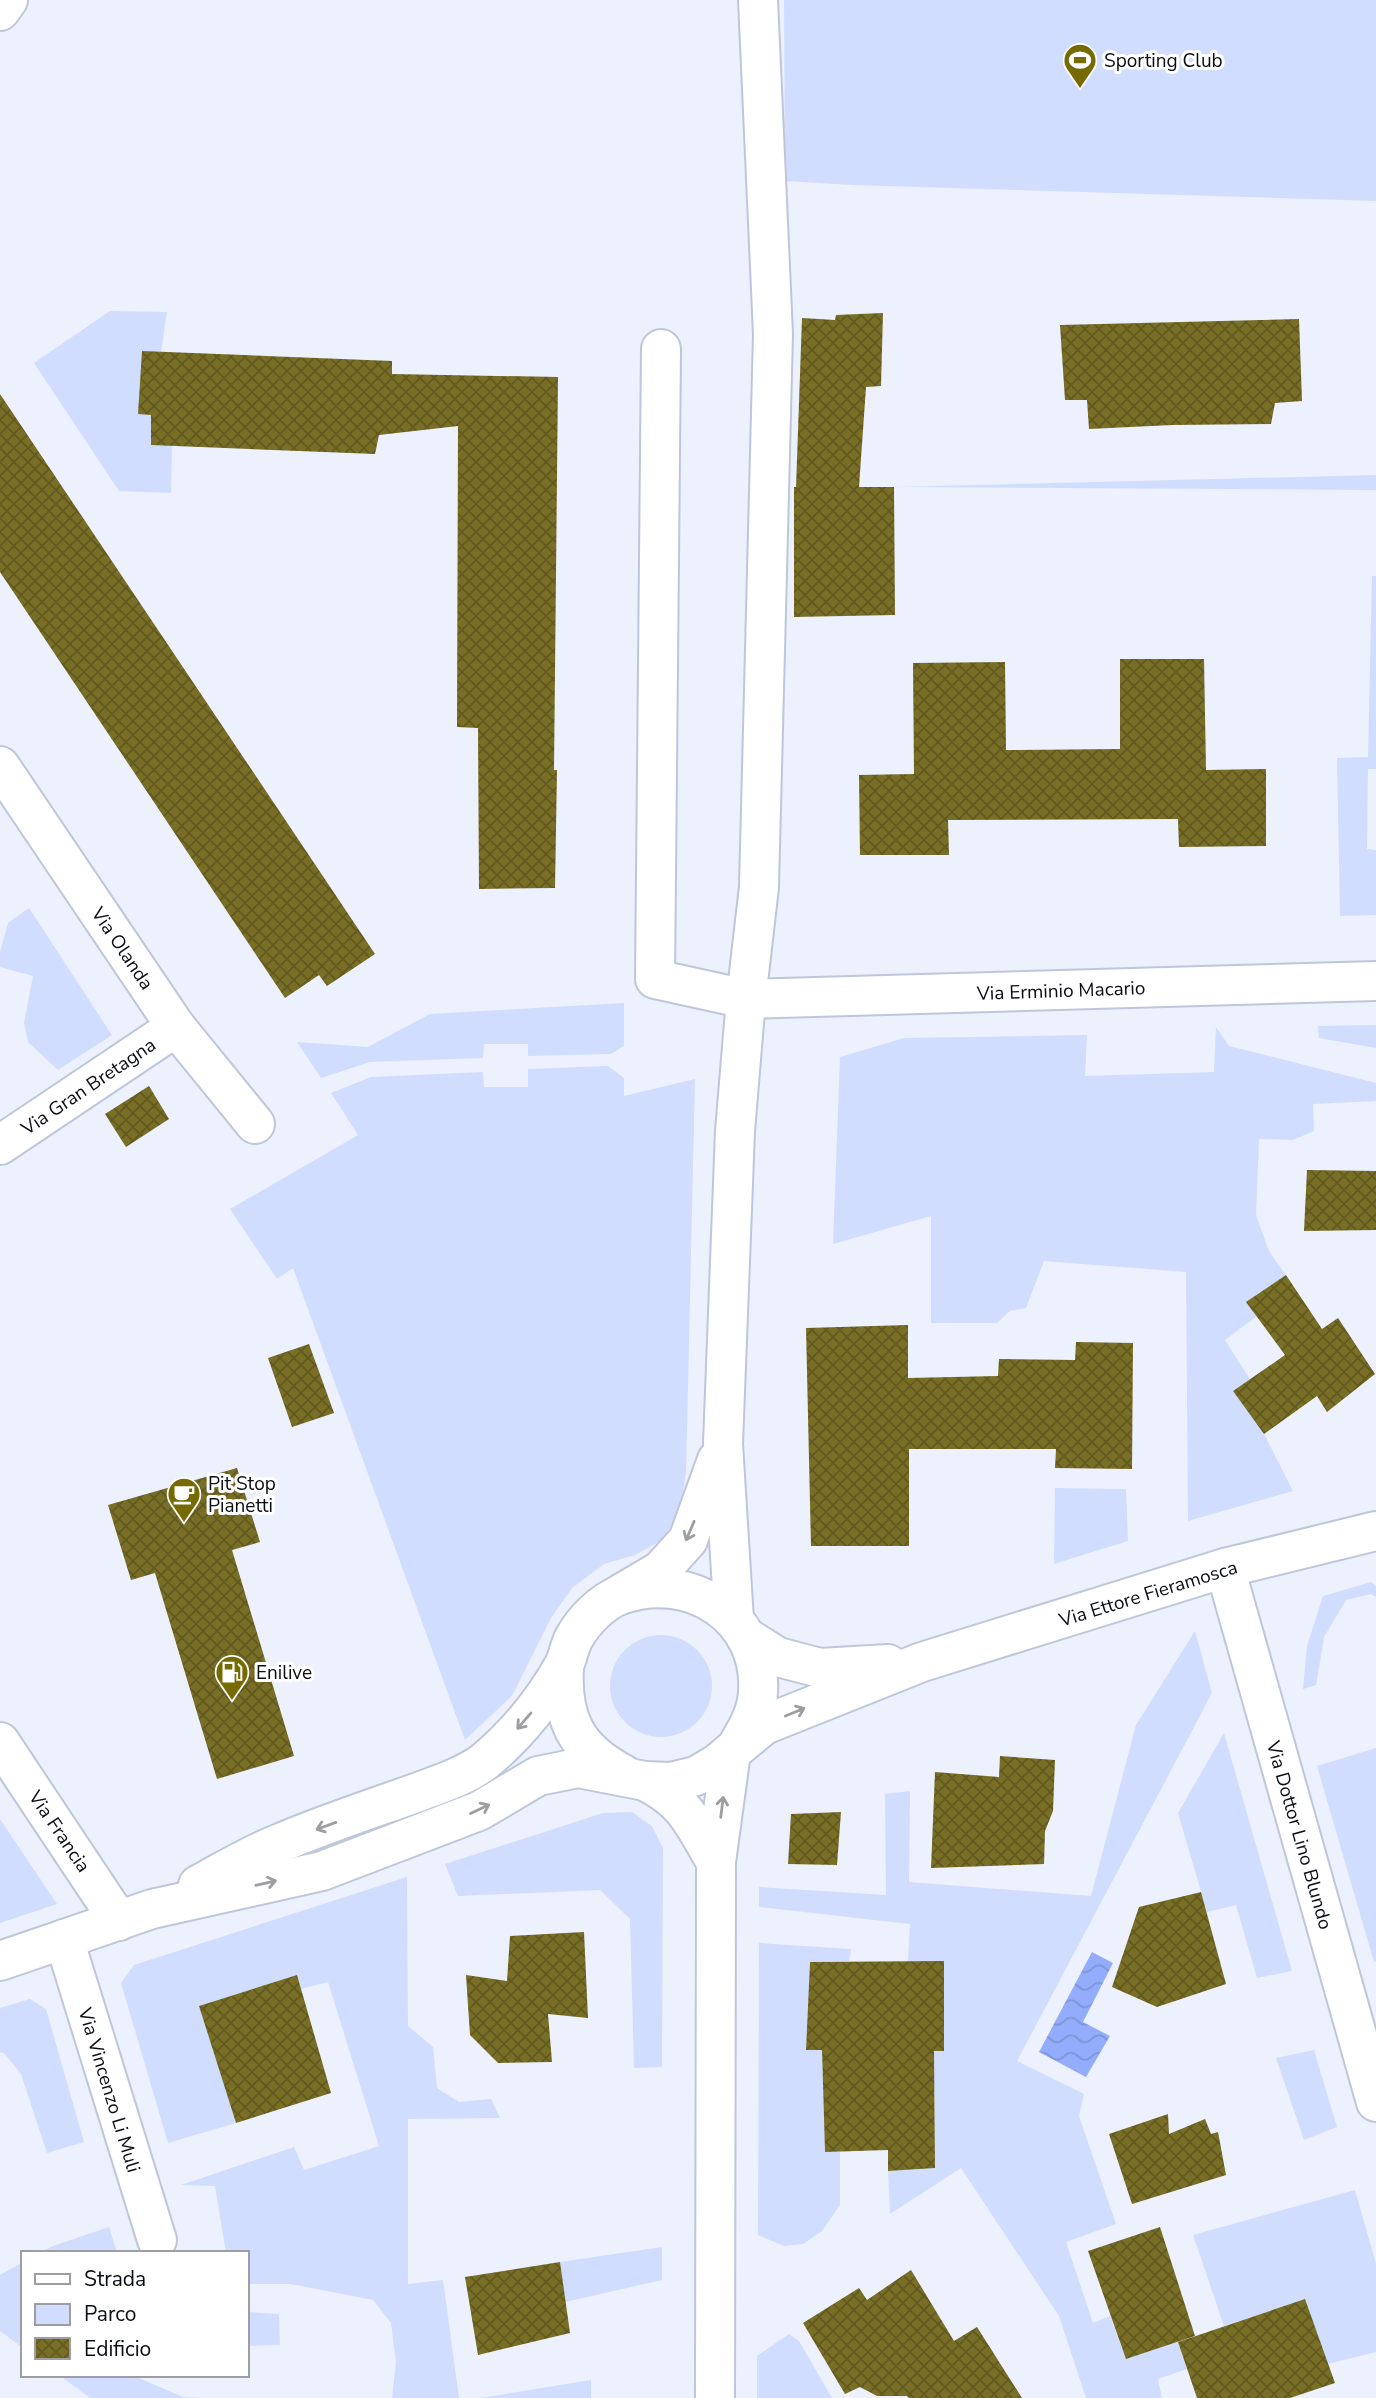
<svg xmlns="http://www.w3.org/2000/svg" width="1376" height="2398" viewBox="0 0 1376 2398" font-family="'Nunito Sans',sans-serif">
	<defs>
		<pattern id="water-waves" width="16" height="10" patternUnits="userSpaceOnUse" patternTransform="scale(1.75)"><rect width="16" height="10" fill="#93adfc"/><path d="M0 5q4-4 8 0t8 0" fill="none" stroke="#7d94d7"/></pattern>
		<pattern id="building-cross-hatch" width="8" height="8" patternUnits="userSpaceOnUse" patternTransform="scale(1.75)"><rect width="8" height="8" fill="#786e25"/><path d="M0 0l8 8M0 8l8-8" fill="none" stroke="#61591f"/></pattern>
	</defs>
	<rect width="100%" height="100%" fill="#ecf1fd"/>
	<!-- green -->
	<g fill="#d1ddfe">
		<polygon points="784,0 1376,0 1376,201 852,185 785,181"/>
		<polygon points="110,311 167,312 161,352 138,414 151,415 172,446 171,493 119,491 34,363"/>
		<polygon points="1376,475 1376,490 894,487"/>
		<polygon points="1372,576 1376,576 1376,769 1368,769 1367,849 1376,850 1376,915 1340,916 1337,758 1368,757"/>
		<polygon points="29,908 112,1035 58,1070 28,1042 24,1023 33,976 0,967 0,952 8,923"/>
		<polygon points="624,1003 624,1046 611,1054 528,1056 528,1044 484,1044 483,1058 370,1062 321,1078 297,1042 368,1047 430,1014"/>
		<polygon points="1376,1025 1376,1048 1319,1038 1318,1026"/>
		<polygon points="1216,1027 1229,1046 1376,1083 1376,1101 1313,1104 1314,1131 1293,1140 1259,1139 1256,1215 1269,1251 1286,1275 1246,1302 1257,1316 1225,1340 1250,1379 1233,1391 1264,1434 1293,1491 1188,1521 1186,1272 1044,1261 1026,1308 1010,1311 997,1323 931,1323 931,1216 833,1244 840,1057 904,1038 1087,1035 1085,1076 1214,1072"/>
		<polygon points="608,1066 624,1078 624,1096 695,1079 686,1473 680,1511 662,1540 635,1555 604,1564 572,1588 551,1618 512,1696 465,1740 293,1268 277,1279 230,1209 358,1135 331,1093 371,1077 483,1072 484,1087 528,1087 528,1069"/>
		<polygon points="1055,1488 1126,1489 1128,1541 1054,1564"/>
		<polygon points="1371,1582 1376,1586 1376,1597 1371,1594 1346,1600 1324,1637 1316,1685 1303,1689 1307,1646 1323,1596"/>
		<polygon points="1195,1631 1212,1693 1017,2061 1084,2094 1079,2116 1116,2224 1066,2242 1093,2323 1110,2316 1126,2359 1178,2342 1187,2369 1158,2379 1162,2398 1086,2398 1059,2316 961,2168 890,2214 888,2171 935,2168 935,2087 911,2086 914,2051 944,2051 944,1962 908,1962 910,1924 759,1907 759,1887 886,1895 885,1794 910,1791 909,1882 1091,1896 1136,1725"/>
		<circle cx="661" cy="1686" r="51"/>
		<polygon points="1224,1733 1292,1971 1257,1978 1236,1905 1207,1912 1178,1813"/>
		<polygon points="1376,1748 1376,1961 1374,1962 1317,1766"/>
		<polygon points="632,1812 652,1826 663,1848 662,2067 634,2068 630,1919 600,1890 458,1896 445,1864 603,1813"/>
		<polygon points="0,1819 57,1904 0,1923"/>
		<polygon points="407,1877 408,2026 433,2047 437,2088 459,2102 491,2099 500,2118 408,2119 408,2284 443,2280 459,2398 392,2398 396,2362 391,2323 373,2300 291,2284 247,2284 247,2253 226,2253 215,2186 181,2185 294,2147 304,2170 379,2146 328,1982 301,1989 297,1975 199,2006 236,2123 168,2143 121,1983 134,1965"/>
		<polygon points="759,1943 851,1949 849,1961 810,1962 806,2049 822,2050 825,2152 840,2152 840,2205 822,2231 803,2244 784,2246 758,2235"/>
		<polygon points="30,1999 46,2009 84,2142 47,2153 21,2074 4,2053 0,2052 0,2008"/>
		<polygon points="1314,2050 1337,2127 1304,2140 1276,2058"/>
		<polygon points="1355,2190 1376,2264 1376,2352 1327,2364 1305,2299 1224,2326 1193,2235"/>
		<polygon points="109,2227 117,2253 40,2253 53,2246"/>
		<polygon points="662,2247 662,2280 565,2302 560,2262"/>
		<polygon points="23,2262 23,2348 0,2331 0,2275"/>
		<polygon points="247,2312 279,2314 280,2345 247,2346"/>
		<polygon points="789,2334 799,2341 832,2398 757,2398 757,2356"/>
		<polygon points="59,2375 132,2375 183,2397 204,2398 90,2398"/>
		<polygon points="591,2380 591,2398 480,2398"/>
	</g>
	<!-- water -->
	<polygon fill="url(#water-waves)" points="1092,1952 1113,1963 1083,2022 1110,2036 1086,2077 1039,2052"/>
	<!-- building -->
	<g fill="url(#building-cross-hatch)">
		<polygon points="883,313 881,386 866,387 859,487 894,487 895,615 794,617 794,487 796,487 802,318 835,320 836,315"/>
		<polygon points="1299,319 1302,401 1275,403 1271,424 1172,425 1089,429 1087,400 1065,400 1060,325"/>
		<polygon points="142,351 392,361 392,374 558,377 554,770 557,770 555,888 479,889 478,728 457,727 458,426 379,435 375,454 151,445 151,415 138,414"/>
		<polygon points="0,394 375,954 327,986 319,975 285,998 0,572"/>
		<polygon points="1120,659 1204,659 1206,770 1266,769 1266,846 1179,847 1178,819 948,820 949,855 860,855 859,775 914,774 913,663 1005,662 1006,750 1120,749"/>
		<polygon points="149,1086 169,1119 126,1147 105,1114"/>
		<polygon points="1307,1170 1376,1171 1376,1230 1304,1231"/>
		<polygon points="1286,1275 1322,1329 1338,1318 1375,1374 1327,1412 1317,1396 1264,1434 1233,1391 1285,1355 1246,1302"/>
		<polygon points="908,1325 908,1378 998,1376 999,1359 1075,1360 1076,1342 1133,1343 1132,1469 1055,1468 1056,1449 909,1449 909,1546 811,1546 806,1328"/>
		<polygon points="309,1344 334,1413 292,1427 268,1358"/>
		<polygon points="237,1468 260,1542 232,1550 294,1756 217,1779 155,1573 131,1580 108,1505"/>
		<polygon points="1000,1756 1055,1760 1053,1811 1045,1831 1044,1864 931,1868 935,1772 999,1777"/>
		<polygon points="841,1812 837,1865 788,1864 791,1814"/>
		<polygon points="1201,1892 1226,1984 1157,2007 1112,1987 1139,1907"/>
		<polygon points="584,1932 588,2018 548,2014 552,2062 498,2063 470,2035 466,1975 507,1981 510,1936"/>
		<polygon points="944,1961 944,2051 934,2051 935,2168 888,2171 888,2150 825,2152 822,2050 806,2050 810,1962"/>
		<polygon points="297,1975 331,2093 236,2123 199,2006"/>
		<polygon points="1168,2114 1169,2134 1205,2119 1211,2134 1218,2132 1226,2175 1132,2204 1109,2134"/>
		<polygon points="1160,2227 1195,2336 1126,2359 1088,2251"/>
		<polygon points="560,2262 570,2333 478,2355 465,2277"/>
		<polygon points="911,2270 954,2341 977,2327 1022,2398 909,2398 907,2396 877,2396 860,2387 845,2394 803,2323 859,2288 867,2300"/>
		<polygon points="1305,2299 1335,2383 1290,2398 1197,2398 1178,2342"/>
	</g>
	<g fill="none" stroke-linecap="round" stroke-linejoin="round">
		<defs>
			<g id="minor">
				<polyline points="0,11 8,0"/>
				<polyline points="661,349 655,979 746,999 1376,981"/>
				<polyline points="0,766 176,1027 255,1124"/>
				<polyline points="0,1145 176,1027"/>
				<polyline points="1225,1568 1376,2102"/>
				<polyline points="617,1596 661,1570 688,1540 717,1460"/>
				<polyline points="734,1620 723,1444 735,1131 746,999 759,887 773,334 758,0"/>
				<polyline points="0,1742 119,1921"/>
				<polyline points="64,1939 157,2240"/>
			</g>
			<g id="major">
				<polyline points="746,1637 778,1657 820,1668 888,1664"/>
				<path d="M 564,1666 C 561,1718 575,1749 623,1774"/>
				<path d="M 645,1781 C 687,1802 693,1824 716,1862"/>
				<path d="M 198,1885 C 224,1871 250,1855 278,1844 C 322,1825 368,1810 413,1794 C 437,1785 464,1777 485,1761 C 516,1735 543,1702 563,1667 C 568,1658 569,1647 574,1638 C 584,1620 602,1602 620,1595 C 689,1570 763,1616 758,1692 C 757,1713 747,1729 737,1746"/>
				<polyline points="0,1961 152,1909 322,1871 479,1811 538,1776 578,1768 645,1781 671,1782 696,1776 718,1763 764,1725 922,1662 1225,1568 1376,1531"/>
				<polyline points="715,2398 716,1862 731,1752"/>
			</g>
		</defs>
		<!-- minor casing -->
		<use href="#minor" stroke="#bec6d9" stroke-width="42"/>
		<!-- major casing -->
		<use href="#major" stroke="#bec6d9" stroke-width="42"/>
		<!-- minor -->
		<use href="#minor" stroke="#fff" stroke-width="38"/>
		<!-- major -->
		<use href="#major" stroke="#fff" stroke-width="38"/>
	</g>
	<!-- one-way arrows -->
	<defs><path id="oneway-shaft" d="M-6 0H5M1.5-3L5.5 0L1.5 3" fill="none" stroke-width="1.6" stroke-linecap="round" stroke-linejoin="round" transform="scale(1.75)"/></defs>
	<g stroke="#9d9ea1">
		<use href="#oneway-shaft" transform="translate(690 1531) rotate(113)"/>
		<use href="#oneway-shaft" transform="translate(795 1712) rotate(-22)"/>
		<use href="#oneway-shaft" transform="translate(524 1721) rotate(131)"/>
		<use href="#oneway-shaft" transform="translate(722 1807) rotate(-83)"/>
		<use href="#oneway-shaft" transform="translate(480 1809) rotate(-26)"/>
		<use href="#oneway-shaft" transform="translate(326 1826) rotate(160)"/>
		<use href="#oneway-shaft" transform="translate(266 1883) rotate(-13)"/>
	</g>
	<!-- icons -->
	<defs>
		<symbol id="stadium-pin" viewBox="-11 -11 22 30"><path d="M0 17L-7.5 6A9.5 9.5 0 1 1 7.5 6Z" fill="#766a02" stroke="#fff"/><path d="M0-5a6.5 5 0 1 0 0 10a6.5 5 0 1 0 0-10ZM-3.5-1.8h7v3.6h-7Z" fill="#fff"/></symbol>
		<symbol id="cafe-pin" viewBox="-11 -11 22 30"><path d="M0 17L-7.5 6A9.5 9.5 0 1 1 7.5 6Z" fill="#766a02" stroke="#fff"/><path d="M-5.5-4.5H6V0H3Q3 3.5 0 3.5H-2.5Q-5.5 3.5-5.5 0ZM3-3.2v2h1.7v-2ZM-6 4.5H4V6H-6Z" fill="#fff"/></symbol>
		<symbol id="fuel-pin" viewBox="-11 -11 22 30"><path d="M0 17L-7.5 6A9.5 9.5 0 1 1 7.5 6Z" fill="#766a02" stroke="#fff"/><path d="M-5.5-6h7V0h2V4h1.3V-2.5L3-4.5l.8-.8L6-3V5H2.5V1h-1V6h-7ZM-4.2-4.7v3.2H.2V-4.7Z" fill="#fff"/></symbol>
	</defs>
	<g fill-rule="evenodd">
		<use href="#stadium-pin" x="1061" y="41" width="38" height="52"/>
		<use href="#cafe-pin" x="165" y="1475" width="38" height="52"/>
		<use href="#fuel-pin" x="213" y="1653" width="38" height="52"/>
	</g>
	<g text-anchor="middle" stroke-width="6" stroke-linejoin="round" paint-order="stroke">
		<!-- poi labels -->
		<g font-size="19" fill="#0b0d14" stroke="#fff" text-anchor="start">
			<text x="1104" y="67">Sporting Club</text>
			<text x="208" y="1490">Pit Stop<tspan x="208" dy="22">Pianetti</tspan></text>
			<text x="256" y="1679">Enilive</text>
		</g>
		<!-- street labels -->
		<g font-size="19" fill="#0b0d14" stroke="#fff">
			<text transform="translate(123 948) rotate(56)" y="7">Via Olanda</text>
			<text transform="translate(1061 990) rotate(-2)" y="7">Via Erminio Macario</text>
			<text transform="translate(88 1086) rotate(-34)" y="7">Via Gran Bretagna</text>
			<text transform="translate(1148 1593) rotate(-17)" y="7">Via Ettore Fieramosca</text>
			<text transform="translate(60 1831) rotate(56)" y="7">Via Francia</text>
			<text transform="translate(1300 1835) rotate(74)" y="7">Via Dottor Lino Blundo</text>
			<text transform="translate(110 2090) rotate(73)" y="7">Via Vincenzo Li Muli</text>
		</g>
	</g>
	<!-- legend -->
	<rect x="21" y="2251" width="228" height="126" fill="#ffffff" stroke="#9d9ea1" stroke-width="2"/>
	<rect x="35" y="2274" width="35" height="10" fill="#ffffff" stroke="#9d9ea1" stroke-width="2"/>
	<text x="84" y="2286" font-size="21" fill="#0b0d14">Strada</text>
	<rect x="35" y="2304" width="35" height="21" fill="#d1ddfe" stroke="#9d9ea1" stroke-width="2"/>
	<text x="84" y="2321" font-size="21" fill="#0b0d14">Parco</text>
	<rect x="35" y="2338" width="35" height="21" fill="url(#building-cross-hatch)" stroke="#9d9ea1" stroke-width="2"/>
	<text x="84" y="2356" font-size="21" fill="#0b0d14">Edificio</text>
</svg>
